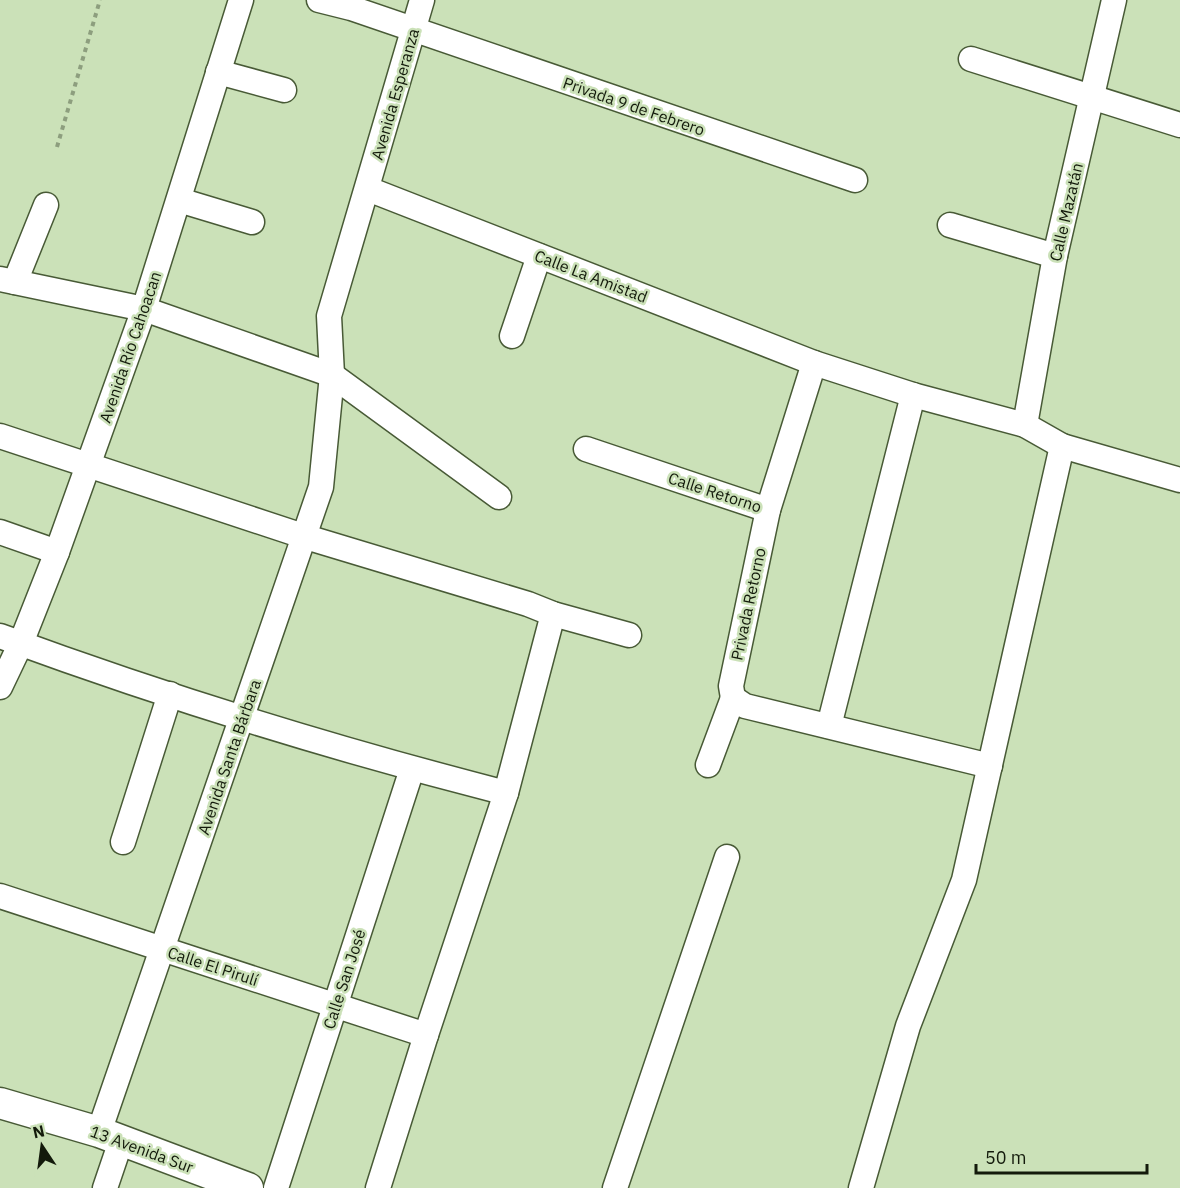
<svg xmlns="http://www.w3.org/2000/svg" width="1180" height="1188" viewBox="0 0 1180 1188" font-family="'IBM Plex Sans',sans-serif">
	<rect width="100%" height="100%" fill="#cbe1b8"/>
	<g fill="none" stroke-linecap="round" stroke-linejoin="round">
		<defs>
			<g id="minor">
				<polyline points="319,0 351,8 855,180"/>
				<polyline points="971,59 1180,125"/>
				<polyline points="218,72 284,90"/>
				<polyline points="368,189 814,363 913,395 1025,425 1062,446 1180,480"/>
				<polyline points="179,200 252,222"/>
				<polyline points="950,225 1055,256"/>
				<polyline points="0,279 144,309 332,375 499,497"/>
				<polyline points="15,282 46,205"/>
				<polyline points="512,336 539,256"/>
				<polyline points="1025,425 1055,256 1114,0"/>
				<polyline points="0,436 306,537 528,604 553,614 629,635"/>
				<polyline points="586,449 768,510"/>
				<polyline points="0,532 57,552"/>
				<path d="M 0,636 C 166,697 335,749 506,793"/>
				<polyline points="0,687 21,643 57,552 144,309 241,0"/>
				<polyline points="733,698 731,686 768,510 814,363"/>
				<polyline points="733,698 745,706 990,766"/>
				<polyline points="829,726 913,395"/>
				<polyline points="708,765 733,698"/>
				<polyline points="123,842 170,694"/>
				<polyline points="0,896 426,1035"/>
				<polyline points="99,1132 321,487 332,375 329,316 422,0"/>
				<polyline points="105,1188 121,1141"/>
				<polyline points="276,1188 412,769"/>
				<polyline points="378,1188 426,1035 506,793 553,614"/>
				<polyline points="615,1188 727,857"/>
				<polyline points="861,1188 908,1026 964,880 1062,446"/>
			</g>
			<polyline id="tertiary" points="0,1103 99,1132 248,1188"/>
		</defs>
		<!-- minor casing -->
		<use href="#minor" stroke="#485a36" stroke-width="27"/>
		<!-- tertiary casing -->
		<use href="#tertiary" stroke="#485a36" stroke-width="33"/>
		<!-- path -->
		<polyline stroke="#8d9e7e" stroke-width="4" stroke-dasharray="4.5 4.5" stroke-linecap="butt" points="57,147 100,0"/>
		<!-- minor -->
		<use href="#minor" stroke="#fff" stroke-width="24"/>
		<!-- tertiary -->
		<use href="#tertiary" stroke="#fff" stroke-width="30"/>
	</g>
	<g text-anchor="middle" stroke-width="5" stroke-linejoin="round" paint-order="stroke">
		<!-- street labels -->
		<g font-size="16" fill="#131a0b" stroke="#cbe1b8">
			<text transform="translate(395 94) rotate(-74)" y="6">Avenida Esperanza</text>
			<text transform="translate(634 106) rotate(19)" y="6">Privada 9 de Febrero</text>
			<text transform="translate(1066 212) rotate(-77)" y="6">Calle Mazatán</text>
			<text transform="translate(591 276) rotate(21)" y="6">Calle La Amistad</text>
			<text transform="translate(130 347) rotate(-71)" y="6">Avenida Río Cahoacan</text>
			<text transform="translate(715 492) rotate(18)" y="6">Calle Retorno</text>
			<text transform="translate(748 604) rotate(-78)" y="6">Privada Retorno</text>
			<text transform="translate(229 757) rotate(-71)" y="6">Avenida Santa Bárbara</text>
			<text transform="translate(213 966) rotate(18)" y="6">Calle El Pirulí</text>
			<text transform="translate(344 979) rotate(-72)" y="6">Calle San José</text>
			<text transform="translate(142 1149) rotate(20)" y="6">13 Avenida Sur</text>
		</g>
	</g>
	<!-- north arrow -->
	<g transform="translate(42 1146) rotate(347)" stroke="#cbe1b8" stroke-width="4.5" paint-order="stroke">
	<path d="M0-4.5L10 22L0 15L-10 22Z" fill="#131a0b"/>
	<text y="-9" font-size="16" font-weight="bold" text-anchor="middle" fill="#131a0b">N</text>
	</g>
	<!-- scale -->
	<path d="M976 1164v9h171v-9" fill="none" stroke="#131a0b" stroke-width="3"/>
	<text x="985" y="1164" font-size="18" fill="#131a0b" stroke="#cbe1b8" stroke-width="4.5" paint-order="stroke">50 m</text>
</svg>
